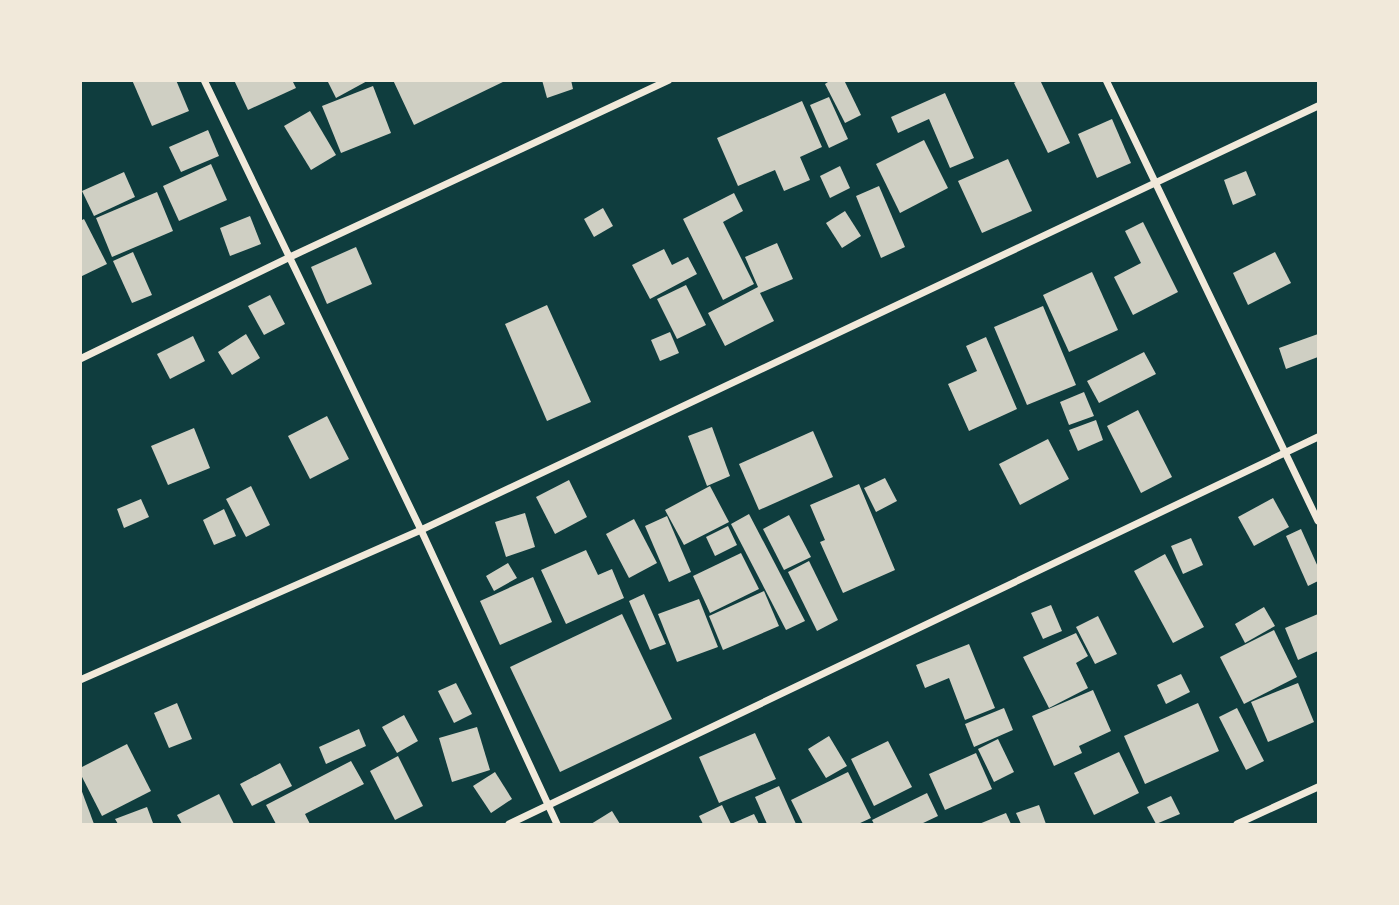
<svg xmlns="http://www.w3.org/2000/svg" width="1399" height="905" viewBox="0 0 1399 905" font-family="Roboto,sans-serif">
	<rect width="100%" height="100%" fill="#0f3d3e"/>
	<!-- building -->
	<g fill="#cfcfc3">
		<polygon points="132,80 176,80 189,111 152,126"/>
		<polygon points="234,80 292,80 296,88 248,110"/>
		<polygon points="327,80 369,80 336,98"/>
		<polygon points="393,80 507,80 414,125"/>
		<polygon points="542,80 571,80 573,89 547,98"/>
		<polygon points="831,80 844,80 861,115 845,123 825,84"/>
		<polygon points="1019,80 1040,80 1070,143 1048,153 1014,83"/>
		<polygon points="373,86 391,133 341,153 322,106"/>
		<polygon points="945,93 974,158 950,168 929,119 898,133 891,117"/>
		<polygon points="829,97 848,139 829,148 810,105"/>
		<polygon points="802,101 822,147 800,157 810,180 784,191 775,170 738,186 717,138"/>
		<polygon points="310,111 336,155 311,170 284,126"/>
		<polygon points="1112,119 1131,163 1097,178 1078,134"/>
		<polygon points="208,130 219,156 181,172 169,147"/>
		<polygon points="924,140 948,188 900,213 876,164"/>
		<polygon points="1008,159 1032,211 982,233 958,181"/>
		<polygon points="211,164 227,200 179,221 163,186"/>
		<polygon points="840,166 850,188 830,198 820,176"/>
		<polygon points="1246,171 1256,195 1233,205 1224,180"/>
		<polygon points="124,172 135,197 94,216 82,191"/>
		<polygon points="879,186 905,247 881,258 856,196"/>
		<polygon points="157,192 173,231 112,257 96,218"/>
		<polygon points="734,193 743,211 723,222 754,284 723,300 683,219"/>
		<polygon points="603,208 613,226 594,237 584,219"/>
		<polygon points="845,211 861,236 842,248 826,223"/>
		<polygon points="250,216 261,244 230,256 220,228"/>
		<polygon points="84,219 107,264 80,277 80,221"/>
		<polygon points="1143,222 1178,292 1133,315 1114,277 1141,263 1125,231"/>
		<polygon points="777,243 793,279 760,293 774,321 725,346 708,313 758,287 745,257"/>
		<polygon points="356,247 372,284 327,304 311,267"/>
		<polygon points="664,249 672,265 688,257 697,274 650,299 632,265"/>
		<polygon points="133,252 152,295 132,303 113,261"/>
		<polygon points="1275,252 1291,283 1248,305 1233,273"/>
		<polygon points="1092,272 1118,330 1069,352 1043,295"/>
		<polygon points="686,285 706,325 677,339 657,299"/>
		<polygon points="270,295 285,324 264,335 248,306"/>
		<polygon points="547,305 591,402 547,421 505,324"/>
		<polygon points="1043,306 1076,385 1027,405 994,327"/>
		<polygon points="670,332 679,353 660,361 651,340"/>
		<polygon points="246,334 260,358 232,375 218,352"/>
		<polygon points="1318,334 1318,357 1286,369 1279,348"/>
		<polygon points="193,336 205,361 170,379 157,354"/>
		<polygon points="986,337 1017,409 969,431 948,384 977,371 966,346"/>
		<polygon points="1144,352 1156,374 1099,403 1087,381"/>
		<polygon points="1084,392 1094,416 1069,425 1060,402"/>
		<polygon points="1138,410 1172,477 1141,493 1107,426"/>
		<polygon points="327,416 349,459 310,479 288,436"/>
		<polygon points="1096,420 1103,440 1078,451 1069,430"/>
		<polygon points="712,427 730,476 707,486 688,436"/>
		<polygon points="194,428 210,468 168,485 151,446"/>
		<polygon points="813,431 833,477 759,510 739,464"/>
		<polygon points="1048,439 1069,479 1020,505 999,464"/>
		<polygon points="885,478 897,501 876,512 864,488"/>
		<polygon points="569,480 587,517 555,534 536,497"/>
		<polygon points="859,484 895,570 843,593 820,542 825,540 810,505"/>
		<polygon points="251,486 270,525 246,537 226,499"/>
		<polygon points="710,486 729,522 684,545 665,510"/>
		<polygon points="1273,498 1289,527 1254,546 1238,517"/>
		<polygon points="141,499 149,517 124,528 117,509"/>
		<polygon points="224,509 236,536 214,545 203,520"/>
		<polygon points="525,513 535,547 506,557 495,522"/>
		<polygon points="749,514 805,621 786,630 731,524"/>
		<polygon points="789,515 811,557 784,570 763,529"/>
		<polygon points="667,516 691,572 669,582 645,526"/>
		<polygon points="634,519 657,563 629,578 606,534"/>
		<polygon points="728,526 737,545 715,556 706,537"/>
		<polygon points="1301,529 1318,567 1318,581 1308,586 1286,536"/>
		<polygon points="1191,538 1203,565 1183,574 1171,546"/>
		<polygon points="586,550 598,575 612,569 624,598 566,624 541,570"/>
		<polygon points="741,553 759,589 710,613 693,576"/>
		<polygon points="1165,554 1204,627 1173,643 1134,571"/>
		<polygon points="809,561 838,620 817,631 788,572"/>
		<polygon points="508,563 517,578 494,591 486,576"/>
		<polygon points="533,577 552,622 500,645 480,601"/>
		<polygon points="764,591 779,626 723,650 709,616"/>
		<polygon points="644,594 666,644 650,650 629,601"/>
		<polygon points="699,599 718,647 677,662 658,614"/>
		<polygon points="1051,605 1062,631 1043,639 1031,613"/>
		<polygon points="1264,607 1275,626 1245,643 1235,624"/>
		<polygon points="622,614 672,719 560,772 510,667"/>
		<polygon points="1318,614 1318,651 1298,660 1285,628"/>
		<polygon points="1098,616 1117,654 1095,664 1076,627"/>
		<polygon points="1274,630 1297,677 1244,704 1220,657"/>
		<polygon points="1076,633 1088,656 1076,663 1088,688 1049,708 1023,657"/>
		<polygon points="969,644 995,708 965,720 949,678 925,688 916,665"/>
		<polygon points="1181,674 1190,692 1166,704 1157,685"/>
		<polygon points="456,683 472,714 454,723 438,691"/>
		<polygon points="1298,683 1314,722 1268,742 1251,702"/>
		<polygon points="1093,690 1111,731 1079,746 1082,753 1054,766 1032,716"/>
		<polygon points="177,703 192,739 169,748 154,713"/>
		<polygon points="1198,703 1219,751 1145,784 1124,736"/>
		<polygon points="1004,708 1013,730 974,747 965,724"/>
		<polygon points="1237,708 1264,761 1246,770 1219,717"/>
		<polygon points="404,715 418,741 397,753 382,727"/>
		<polygon points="477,727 490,770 452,782 439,738"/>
		<polygon points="359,729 366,746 326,764 319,747"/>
		<polygon points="755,733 776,779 719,803 699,757"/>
		<polygon points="829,736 847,766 826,778 808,749"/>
		<polygon points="998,739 1014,772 994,782 978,749"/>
		<polygon points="888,741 912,787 874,806 851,759"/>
		<polygon points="127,744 151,791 102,816 80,773 80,768"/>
		<polygon points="1119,752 1139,793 1094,815 1074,773"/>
		<polygon points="976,753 992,789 945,810 929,774"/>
		<polygon points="398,756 423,806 395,820 370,771"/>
		<polygon points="351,761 364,784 305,814 310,824 276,824 266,805"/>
		<polygon points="280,763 292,786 252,806 240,784"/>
		<polygon points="495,772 512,799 491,813 473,786"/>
		<polygon points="848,772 871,818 858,824 803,824 791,800"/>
		<polygon points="779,786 796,824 767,824 755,797"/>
		<polygon points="81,789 94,824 80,824"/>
		<polygon points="927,793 938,816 921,824 874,824 872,820"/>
		<polygon points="219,794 234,824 182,824 177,815"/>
		<polygon points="1171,796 1180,814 1156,824 1147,807"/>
		<polygon points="722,805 731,824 754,814 759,824 703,824 699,816"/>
		<polygon points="1039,805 1046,824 1021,824 1016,813"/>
		<polygon points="147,807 153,823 118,824 115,819"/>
		<polygon points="612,811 620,824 591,824"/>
		<polygon points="1006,813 1011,824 979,824"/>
	</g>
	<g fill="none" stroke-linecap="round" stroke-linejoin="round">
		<!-- minor -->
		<g stroke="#f1e9da" stroke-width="7">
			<polyline points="204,80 421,530 557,824"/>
			<polyline points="1106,80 1318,521"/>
			<polyline points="80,359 290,257 669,80"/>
			<polyline points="80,680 421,530 1318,106"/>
			<polyline points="509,824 1318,437"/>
			<polyline points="1237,824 1318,787"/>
		</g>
	</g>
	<!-- border -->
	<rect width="1399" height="905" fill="none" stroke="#f1e9da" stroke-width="164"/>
</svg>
